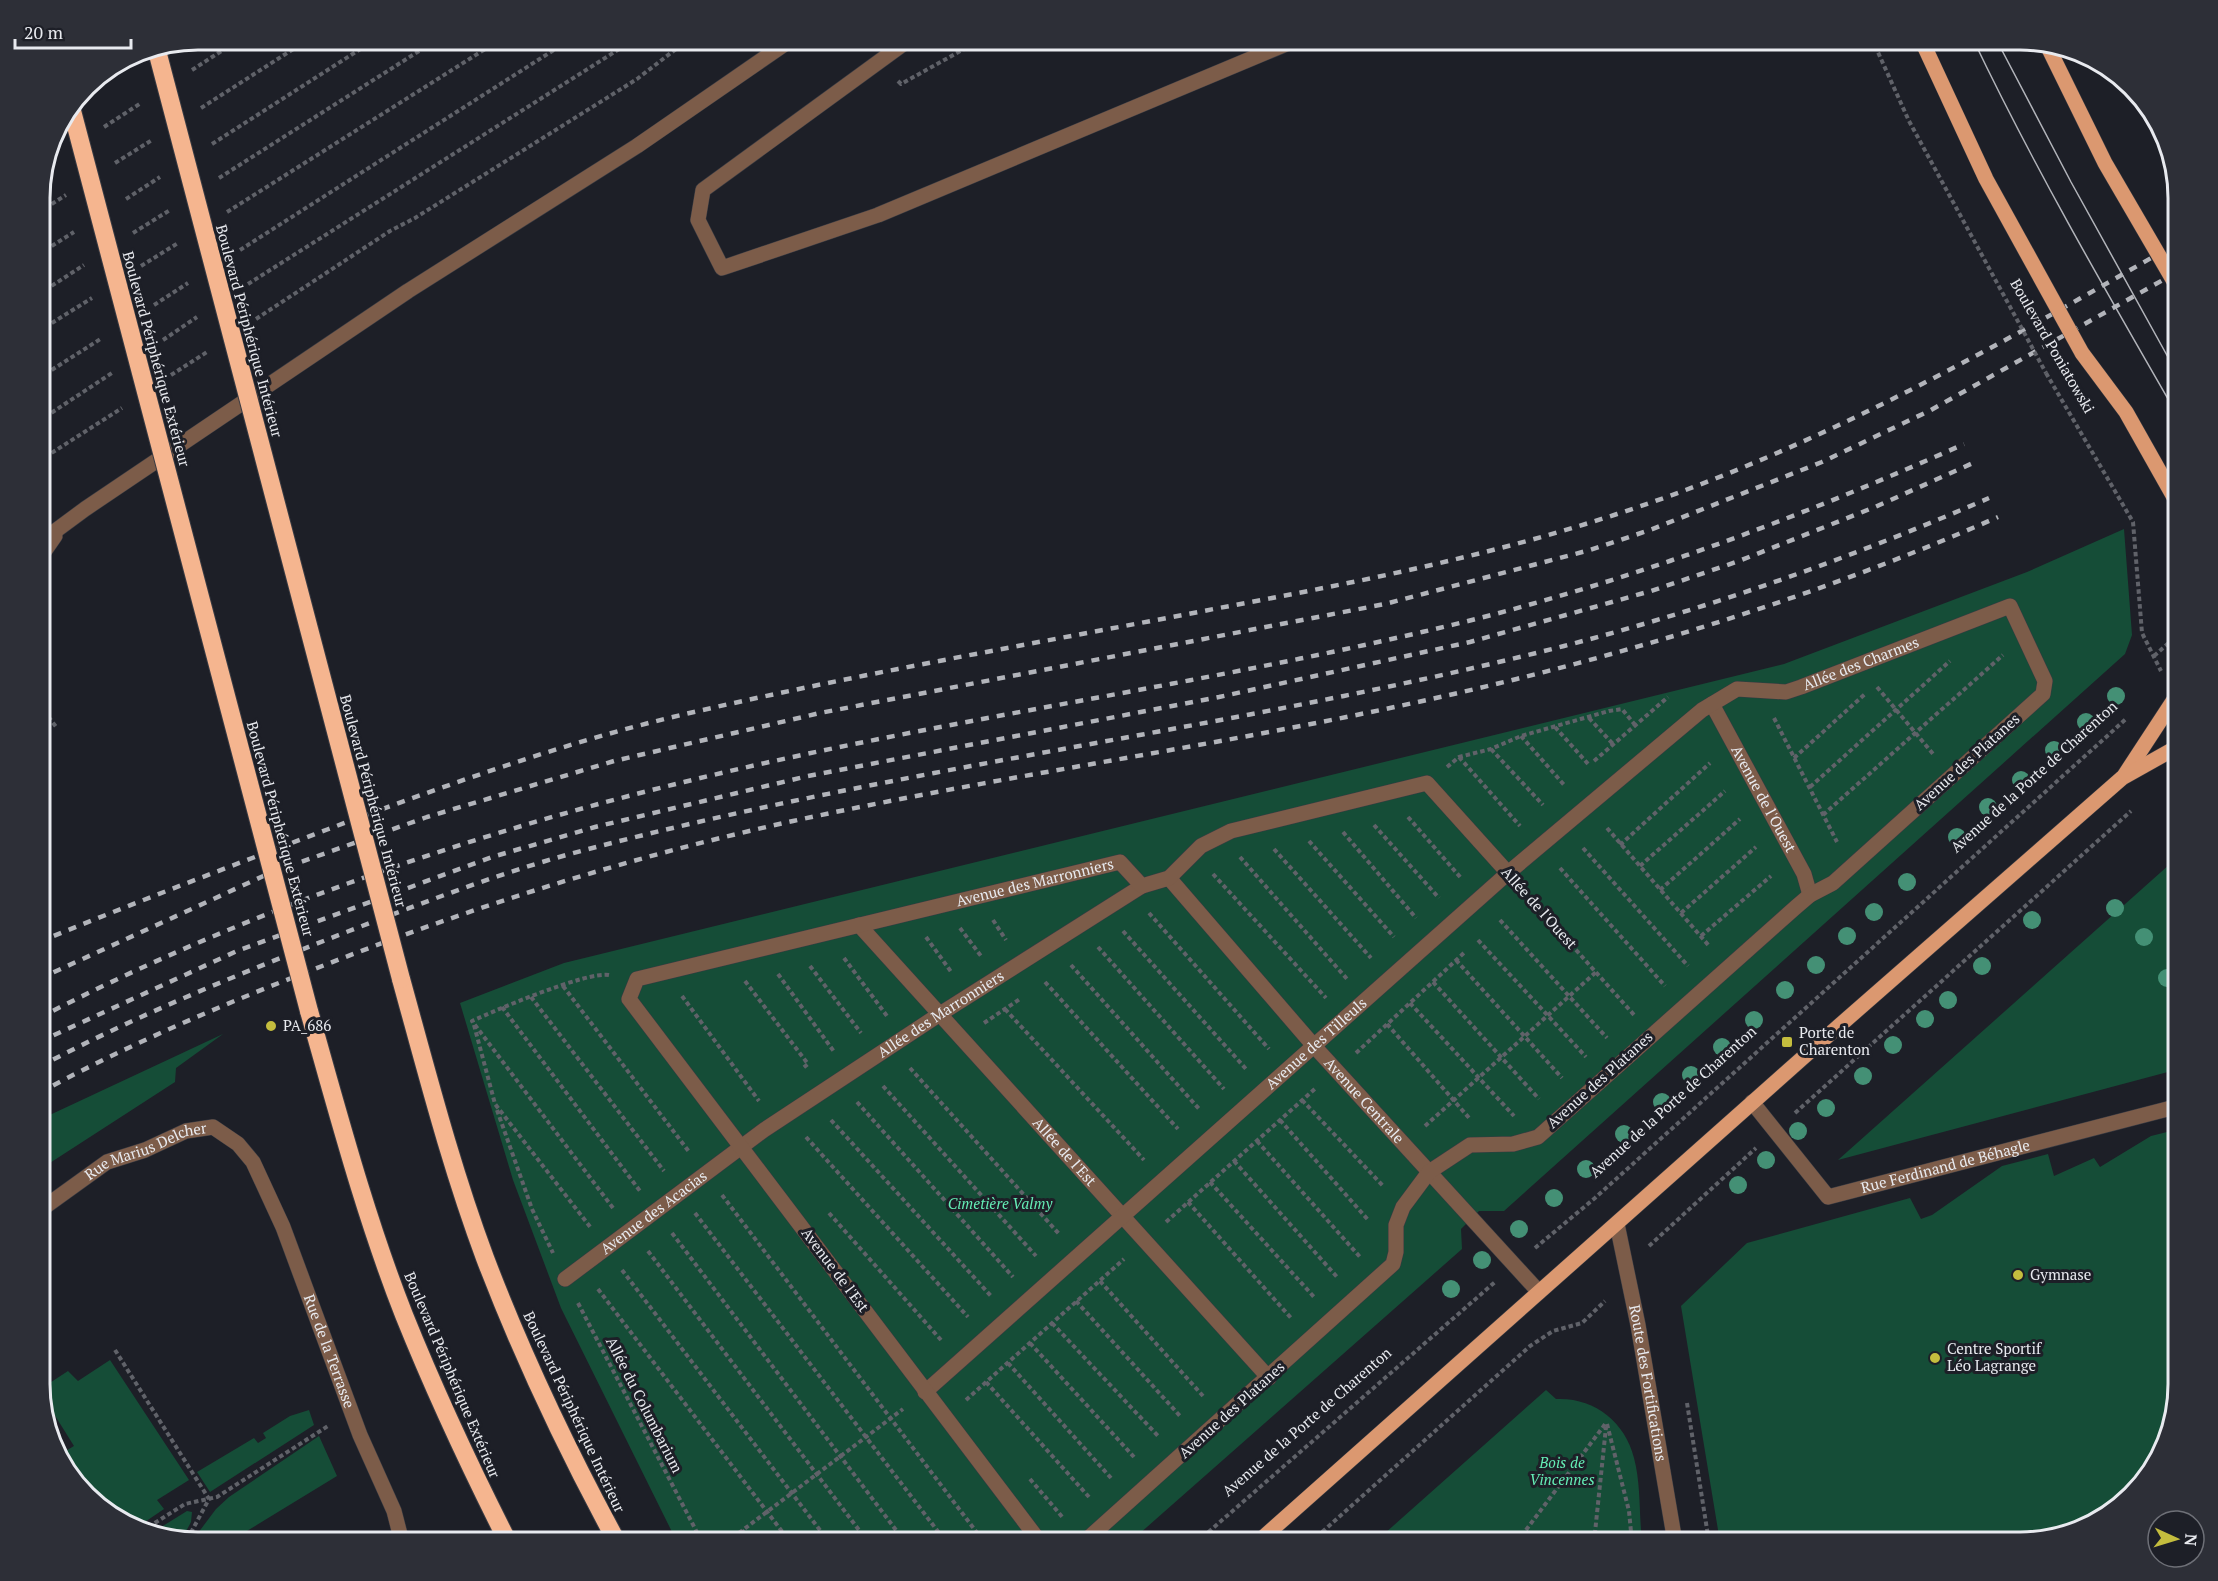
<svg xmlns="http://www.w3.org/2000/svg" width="2218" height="1581" viewBox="0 0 2218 1581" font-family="'PT Serif',serif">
	<rect width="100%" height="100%" fill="#1d1f27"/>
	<!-- green -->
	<g fill="#154d37">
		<polygon points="2124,529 2132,635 2125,654 1504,1211 1479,1211 1461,1229 1462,1249 1130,1542 677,1542 561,1308 513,1180 460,1003 564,963 1784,664 2027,572"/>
		<polygon points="2179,856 2179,1069 1838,1160"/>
		<polygon points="223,1034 176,1068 175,1082 39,1170 39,1120"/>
		<polygon points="2179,1129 2179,1384 2170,1435 2146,1480 2091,1525 2020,1542 1720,1542 1681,1306 1747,1243 1910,1198 1921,1219 1932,1215 2002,1166 2048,1154 2054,1176 2094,1158 2100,1167 2151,1136"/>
		<polygon points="110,1360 189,1480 157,1500 164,1509 136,1528 101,1509 57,1456 74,1446 39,1390 68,1371 78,1381"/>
		<path d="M 1546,1390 L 1556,1399 C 1593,1397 1625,1421 1634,1458 C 1641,1484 1639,1515 1642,1542 L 1375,1542 Z"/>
		<polygon points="309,1410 314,1425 210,1492 197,1472 254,1438 258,1443 266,1438 263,1433 290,1416"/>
		<polygon points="319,1436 337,1476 237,1537 240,1542 192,1541 216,1509 229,1497"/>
		<polygon points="187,1511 192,1512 191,1522 182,1539 150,1534"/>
	</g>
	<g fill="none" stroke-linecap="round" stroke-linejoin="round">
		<defs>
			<g id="lane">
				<polyline points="910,39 703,190 698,220 722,268 878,215 1298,39"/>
				<polyline points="39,543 85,509 408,291 637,146 792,39"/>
				<polyline points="39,559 55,536"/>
				<path id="s1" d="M 1712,704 L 1804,874 L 1810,895"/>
				<path id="s2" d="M 1169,878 L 1314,1046 L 1539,1292"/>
				<path id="s3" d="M 859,925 L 1269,1378"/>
				<path id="s4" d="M 565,1279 L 764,1130 L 940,1014 L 1142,886"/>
				<path id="s5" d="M 925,1392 L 1508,873 L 1702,710 L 1737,689 L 1786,692 L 1801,687 L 2010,606 L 2045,681 L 2043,694 L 1833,883 L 1810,895 L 1796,907 L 1538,1137 L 1513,1144 L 1470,1145 L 1429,1172 L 1403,1207 L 1396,1225 L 1396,1252 L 1393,1264 L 1084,1542"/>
				<path id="s6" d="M 1040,1542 L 629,999 L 637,979 L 1120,862 L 1142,886 L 1169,878 L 1201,846 L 1231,831 L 1427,783 L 1508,873"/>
			</g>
			<g id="street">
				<path id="s7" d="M 1752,1102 L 1828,1197 L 2179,1106"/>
				<path id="s8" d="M 39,1211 L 107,1162 L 145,1150 L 186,1131 L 213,1127 L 238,1144 L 253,1162 L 283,1227 L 360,1435 L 394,1511 L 402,1542"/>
				<path id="s9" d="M 1617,1224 L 1638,1325 L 1675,1542"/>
			</g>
			<g id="primary">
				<polyline points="2082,353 2126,412 2179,506"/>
				<polyline points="2124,776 2179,692"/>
				<polyline points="1258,1542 1807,1054 2122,778 2179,746"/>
			</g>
			<g id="highway">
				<path d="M 401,979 C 427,1073 451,1167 485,1258 C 522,1355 567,1450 617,1542"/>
				<path d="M 309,1011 C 338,1113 365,1216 404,1315 C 435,1392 470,1467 508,1542"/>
			</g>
		</defs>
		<!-- lane casing -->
		<use href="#lane" stroke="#393b43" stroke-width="16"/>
		<!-- street casing -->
		<use href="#street" stroke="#393b43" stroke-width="16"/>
		<!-- primary casing -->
		<use href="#primary" stroke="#393b43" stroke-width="16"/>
		<!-- highway casing -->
		<use href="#highway" stroke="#393b43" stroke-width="20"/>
		<!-- path -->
		<g stroke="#606269" stroke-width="4" stroke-dasharray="4.5 3" stroke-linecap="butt">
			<polyline points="192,70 240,39"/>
			<polyline points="898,81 901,84 982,39"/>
			<polyline points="201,108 309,39"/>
			<polyline points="104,127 141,103"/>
			<polyline points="212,144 376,39"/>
			<polyline points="115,163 152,140"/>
			<polyline points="45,165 55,158"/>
			<polyline points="219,178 438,39"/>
			<polyline points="126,199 160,177"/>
			<polyline points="39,212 66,195"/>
			<polyline points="227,212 501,39"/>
			<polyline points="133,233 170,210"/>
			<polyline points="240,250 571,39"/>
			<polyline points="39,254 74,232"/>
			<polyline points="141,266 178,243"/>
			<polyline points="248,284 635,39"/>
			<polyline points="39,294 84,265"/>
			<polyline points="154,305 188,283"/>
			<polyline points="256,319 390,231 415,218 637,79 689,39"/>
			<polyline points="39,331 92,298"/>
			<polyline points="163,340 197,317"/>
			<polyline points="2046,373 2133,522 2142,633 2161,671"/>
			<polyline points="171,375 207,352"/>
			<polyline points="39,378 102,338"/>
			<polyline points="39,421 112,373"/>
			<polyline points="39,461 122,408"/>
			<polyline points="2154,656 2179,634"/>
			<polyline points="1877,687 1934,755"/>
			<polyline points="39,705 57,728"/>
			<polyline points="1589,718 1613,744"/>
			<polyline points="1774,718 1837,842"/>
			<polyline points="1555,727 1589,765"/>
			<polyline points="1521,736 1565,786"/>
			<polyline points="1491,749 1543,805"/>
			<polyline points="1459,757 1520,826"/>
			<polyline points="1794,758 1865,694"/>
			<polyline points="1594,761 1668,697"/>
			<polyline points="1447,767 1459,757 1491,749 1521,736 1609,711 1622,709 1635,725"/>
			<polyline points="1810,787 1950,661"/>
			<polyline points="1823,815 2003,655"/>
			<polyline points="1408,817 1461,878"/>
			<polyline points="1374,825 1439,898"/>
			<polyline points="1607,828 1710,947"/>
			<polyline points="1343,832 1416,918"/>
			<polyline points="1309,841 1394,937"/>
			<polyline points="1620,845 1710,763"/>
			<polyline points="1583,848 1688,966"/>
			<polyline points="1274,849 1371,958"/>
			<polyline points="1240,857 1347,979"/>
			<polyline points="1640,866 1725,791"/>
			<polyline points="1560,868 1665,986"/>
			<polyline points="1213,874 1326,998"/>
			<polyline points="1660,890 1740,819"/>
			<polyline points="1526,894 1635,1016"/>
			<polyline points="1149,913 1269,1049"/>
			<polyline points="1681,913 1756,847"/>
			<polyline points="993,920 1006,940"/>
			<polyline points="1500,920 1607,1038"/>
			<polyline points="960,928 981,956"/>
			<polyline points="1123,931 1246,1069"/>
			<polyline points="1701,936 1771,876"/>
			<polyline points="926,937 952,973"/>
			<polyline points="1478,940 1586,1057"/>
			<polyline points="1098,947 1224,1089"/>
			<polyline points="844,958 887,1016"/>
			<polyline points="1456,960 1562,1078"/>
			<polyline points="1071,965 1200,1110"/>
			<polyline points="810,966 861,1033"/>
			<polyline points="778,974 835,1053"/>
			<path d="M 609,975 C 587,971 496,1010 472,1021 L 613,1208"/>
			<polyline points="745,981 808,1064 803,1068"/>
			<polyline points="1045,982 1178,1129"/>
			<polyline points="1433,982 1539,1099"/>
			<polyline points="563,986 690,1153"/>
			<polyline points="682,996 759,1101"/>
			<polyline points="531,997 664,1171"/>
			<polyline points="1410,1003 1514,1116"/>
			<polyline points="502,1007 640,1191"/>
			<polyline points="1005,1009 1144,1160"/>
			<polyline points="984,1023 1020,999"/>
			<polyline points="1387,1024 1470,1119"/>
			<polyline points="474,1025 495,1104 591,1228"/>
			<polyline points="1356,1053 1465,952"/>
			<polyline points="910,1068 1060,1235"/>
			<polyline points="883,1086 1036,1256"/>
			<polyline points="1302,1100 1384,1187"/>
			<polyline points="857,1102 1013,1277"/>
			<polyline points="497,1110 532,1209 553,1253"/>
			<polyline points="1795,1113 2131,811"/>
			<polyline points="831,1120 991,1296"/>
			<polyline points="1280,1120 1369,1221"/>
			<polyline points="1425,1126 1596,972"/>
			<polyline points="806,1137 968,1317"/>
			<polyline points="1257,1141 1360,1257"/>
			<polyline points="1234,1161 1337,1277"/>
			<polyline points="1210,1182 1314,1297"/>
			<polyline points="722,1195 984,1542"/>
			<polyline points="1188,1202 1291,1318"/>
			<polyline points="695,1213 946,1542"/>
			<polyline points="829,1213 941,1340"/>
			<polyline points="1166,1222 1317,1087"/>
			<polyline points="672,1233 905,1542"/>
			<polyline points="1649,1246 1756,1148"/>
			<polyline points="1535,1248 1595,1198 2126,719"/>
			<polyline points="648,1251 868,1542"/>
			<polyline points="622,1270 829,1542"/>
			<polyline points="1100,1281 1203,1396"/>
			<polyline points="598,1289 790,1542"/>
			<polyline points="1076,1301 1180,1416"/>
			<polyline points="578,1303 702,1542"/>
			<polyline points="1052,1323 1158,1436"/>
			<polyline points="1030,1343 1134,1457"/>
			<polyline points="115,1350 209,1499 187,1540"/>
			<polyline points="1008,1363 1111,1478"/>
			<polyline points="986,1382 1089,1497"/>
			<polyline points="966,1400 1124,1259"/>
			<polyline points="1687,1403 1709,1542"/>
			<polyline points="1607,1424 1629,1511 1632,1542"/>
			<polyline points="1030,1479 1064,1519"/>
			<polyline points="742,1530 750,1542"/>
			<polyline points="142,1531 185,1504 217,1497 328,1426"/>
			<polyline points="727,1542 903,1409"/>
			<polyline points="1197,1542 1495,1282"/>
			<polyline points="1311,1542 1530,1346 1553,1331 1582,1323 1605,1301"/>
			<polyline points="1517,1542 1606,1423"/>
			<polyline points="1594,1542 1606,1427"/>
		</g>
		<!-- lane -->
		<use href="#lane" stroke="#7c5c49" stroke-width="15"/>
		<!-- street -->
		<use href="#street" stroke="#7c5c49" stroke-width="15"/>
		<!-- primary -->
		<use href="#primary" stroke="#db9870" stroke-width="15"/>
		<!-- highway -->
		<use href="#highway" stroke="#f5b58f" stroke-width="18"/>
		<!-- tram -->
		<g stroke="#b2b4ba" stroke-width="1.5">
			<path d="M 1973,39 C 2035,169 2107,293 2179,418"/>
			<polyline points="1996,39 2071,182 2179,377"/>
		</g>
		<!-- rail -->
		<g stroke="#b2b4ba" stroke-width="4.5" stroke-dasharray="8 8" stroke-linecap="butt">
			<path d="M 39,942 C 141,900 244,861 347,822 C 461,780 575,739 694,712 C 868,672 1043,642 1219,608 C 1353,583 1486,557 1617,514 C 1817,449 1998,346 2179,242"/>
			<polyline points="39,979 270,873 427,817 614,761 820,713 1385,604 1590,550 1650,530 1822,462 1931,410 2179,271"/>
			<path d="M 39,1018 C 239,914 466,835 684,782 C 944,718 1209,685 1468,621 C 1639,578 1803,516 1964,444"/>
			<polyline points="39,1042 237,951 492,857 595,827 808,776 1219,697 1470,642 1651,591 1739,561 1875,507 1973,463"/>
			<path d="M 39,1067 C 139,1014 244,972 349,931 C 425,902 502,872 581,851 C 905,765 1239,729 1564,646 C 1710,608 1851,558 1989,498"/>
			<path d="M 39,1093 C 133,1042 231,1001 330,963 C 481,904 634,856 793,821 C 991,778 1191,750 1390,708 C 1598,664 1803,603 1998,517"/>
		</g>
		<defs>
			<g id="primary-bridge">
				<polyline points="1921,39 1986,179 2082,353"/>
				<polyline points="2046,43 2105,163 2179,290"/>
			</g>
			<g id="highway-bridge">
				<polyline points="156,47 401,979"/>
				<polyline points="71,107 309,1011"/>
			</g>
		</defs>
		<!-- primary-bridge casing -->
		<use href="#primary-bridge" stroke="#393b43" stroke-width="16" stroke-linecap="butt"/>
		<!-- highway-bridge casing -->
		<use href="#highway-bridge" stroke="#393b43" stroke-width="20" stroke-linecap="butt"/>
		<!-- path-bridge -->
		<polyline stroke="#606269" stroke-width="4" stroke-dasharray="4.5 3" stroke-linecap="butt" points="1872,39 1909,121 2046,373"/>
		<!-- primary-bridge -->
		<use href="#primary-bridge" stroke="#db9870" stroke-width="15"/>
		<!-- highway-bridge -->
		<use href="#highway-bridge" stroke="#f5b58f" stroke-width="18"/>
	</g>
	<!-- trees -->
	<g fill="#449075">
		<circle cx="2116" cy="696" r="9"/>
		<circle cx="2086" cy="722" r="9"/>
		<circle cx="2054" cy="750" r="9"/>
		<circle cx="2021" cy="780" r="9"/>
		<circle cx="1988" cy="807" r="9"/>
		<circle cx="1957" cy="837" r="9"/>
		<circle cx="1907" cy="882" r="9"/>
		<circle cx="2115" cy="908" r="9"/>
		<circle cx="1874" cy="912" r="9"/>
		<circle cx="2032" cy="920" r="9"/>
		<circle cx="1847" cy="936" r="9"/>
		<circle cx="2144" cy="937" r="9"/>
		<circle cx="1816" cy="965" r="9"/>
		<circle cx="1982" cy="966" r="9"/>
		<circle cx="2167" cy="978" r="9"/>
		<circle cx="1785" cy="990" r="9"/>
		<circle cx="1948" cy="1000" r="9"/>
		<circle cx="1925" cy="1019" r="9"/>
		<circle cx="1754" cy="1020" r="9"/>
		<circle cx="1893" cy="1045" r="9"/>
		<circle cx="1722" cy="1047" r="9"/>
		<circle cx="1691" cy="1075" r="9"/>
		<circle cx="1863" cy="1076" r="9"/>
		<circle cx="1662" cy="1102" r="9"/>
		<circle cx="1826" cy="1108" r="9"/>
		<circle cx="1798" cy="1131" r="9"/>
		<circle cx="1624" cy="1134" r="9"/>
		<circle cx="1766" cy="1160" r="9"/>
		<circle cx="1586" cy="1169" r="9"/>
		<circle cx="1738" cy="1185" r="9"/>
		<circle cx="1554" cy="1198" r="9"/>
		<circle cx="1519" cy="1229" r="9"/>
		<circle cx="1482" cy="1260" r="9"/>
		<circle cx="1451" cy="1289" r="9"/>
	</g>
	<!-- markers -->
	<g fill="#c4bd3e" stroke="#1d1f27" stroke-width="2">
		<circle cx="271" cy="1026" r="6"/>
		<rect x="1781" y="1036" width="12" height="12" rx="3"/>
		<circle cx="2018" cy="1275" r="6"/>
		<circle cx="1935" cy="1358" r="6"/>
	</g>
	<g text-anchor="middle" stroke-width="6" stroke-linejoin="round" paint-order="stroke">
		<!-- street labels -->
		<g font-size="15" fill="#e8eaef" stroke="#1d1f27">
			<text transform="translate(249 331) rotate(75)" y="5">Boulevard Périphérique Intérieur</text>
			<text transform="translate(2052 346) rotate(60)" y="5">Boulevard Poniatowski</text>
			<text transform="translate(156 359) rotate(75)" y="5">Boulevard Périphérique Extérieur</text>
			<text dy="5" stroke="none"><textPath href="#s5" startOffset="1204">Allée des Charmes</textPath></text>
			<text transform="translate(1967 762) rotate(-42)" y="5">Avenue des Platanes</text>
			<text transform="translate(2034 777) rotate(-42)" y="5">Avenue de la Porte de Charenton</text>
			<text dy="5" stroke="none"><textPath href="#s1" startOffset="108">Avenue de l'Ouest</textPath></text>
			<text transform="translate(373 801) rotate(75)" y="5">Boulevard Périphérique Intérieur</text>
			<text transform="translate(280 829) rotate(75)" y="5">Boulevard Périphérique Extérieur</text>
			<text dy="5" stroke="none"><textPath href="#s6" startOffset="1112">Avenue des Marronniers</textPath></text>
			<text transform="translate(1539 908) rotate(48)" y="5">Allée de l'Ouest</text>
			<text dy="5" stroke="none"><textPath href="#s4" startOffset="460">Allée des Marronniers</textPath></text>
			<text dy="5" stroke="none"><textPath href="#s5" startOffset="524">Avenue des Tilleuls</textPath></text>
			<text transform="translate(1600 1080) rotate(-42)" y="5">Avenue des Platanes</text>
			<text dy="5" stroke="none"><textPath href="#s2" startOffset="296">Avenue Centrale</textPath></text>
			<text transform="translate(1673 1102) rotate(-42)" y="5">Avenue de la Porte de Charenton</text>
			<text dy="5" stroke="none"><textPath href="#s3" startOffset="306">Allée de l'Est</textPath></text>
			<text dy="5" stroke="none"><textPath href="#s8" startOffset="124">Rue Marius Delcher</textPath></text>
			<text dy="5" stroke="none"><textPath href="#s7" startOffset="243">Rue Ferdinand de Béhagle</textPath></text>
			<text dy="5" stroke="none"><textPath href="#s4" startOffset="111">Avenue des Acacias</textPath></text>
			<text transform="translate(835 1270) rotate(53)" y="5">Avenue de l'Est</text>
			<text dy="5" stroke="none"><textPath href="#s8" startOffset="454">Rue de la Terrasse</textPath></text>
			<text transform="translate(452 1375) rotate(67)" y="5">Boulevard Périphérique Extérieur</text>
			<text dy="5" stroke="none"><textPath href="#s9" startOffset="162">Route des Fortifications</textPath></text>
			<text transform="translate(644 1405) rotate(63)" y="5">Allée du Columbarium</text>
			<text transform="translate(1232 1410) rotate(-42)" y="5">Avenue des Platanes</text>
			<text transform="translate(574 1412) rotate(65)" y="5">Boulevard Périphérique Intérieur</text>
			<text transform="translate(1307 1422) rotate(-41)" y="5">Avenue de la Porte de Charenton</text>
		</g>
		<!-- poi labels -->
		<g font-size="15" fill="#e8eaef" stroke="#1d1f27" text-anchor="start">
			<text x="283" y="1031">PA_686</text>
			<text x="1799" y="1038">Porte de<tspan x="1799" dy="17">Charenton</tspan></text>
			<text x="2030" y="1280">Gymnase</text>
			<text x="1947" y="1354">Centre Sportif<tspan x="1947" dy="17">Léo Lagrange</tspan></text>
		</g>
		<!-- park labels -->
		<g font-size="15" font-style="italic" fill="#64edb5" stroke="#1d1f27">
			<text x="1000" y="1209">Cimetière Valmy</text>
			<text x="1562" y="1468">Bois de<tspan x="1562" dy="17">Vincennes</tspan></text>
		</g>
	</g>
	<!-- crop -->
	<path d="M0 0H2218V1581H0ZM198 50H2020A148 148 0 0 1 2168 198V1384A148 148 0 0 1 2020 1532H198A148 148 0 0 1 50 1384V198A148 148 0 0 1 198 50Z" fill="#2d2f37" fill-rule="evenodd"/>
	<path fill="none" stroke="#e8eaef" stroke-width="3" d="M198 50H2020A148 148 0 0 1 2168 198V1384A148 148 0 0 1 2020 1532H198A148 148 0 0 1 50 1384V198A148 148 0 0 1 198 50Z"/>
	<!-- north arrow -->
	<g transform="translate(2176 1539) rotate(94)"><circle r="28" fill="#1d1f27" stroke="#6e7077" stroke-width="1.5"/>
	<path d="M0-4.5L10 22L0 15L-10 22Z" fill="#c4bd3e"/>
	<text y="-9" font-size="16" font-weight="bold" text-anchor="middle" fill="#e8eaef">N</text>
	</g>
	<!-- scale -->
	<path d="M15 39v9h116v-9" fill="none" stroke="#e8eaef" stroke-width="3"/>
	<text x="24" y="39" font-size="18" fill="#e8eaef" stroke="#1d1f27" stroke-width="4.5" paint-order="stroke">20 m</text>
</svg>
